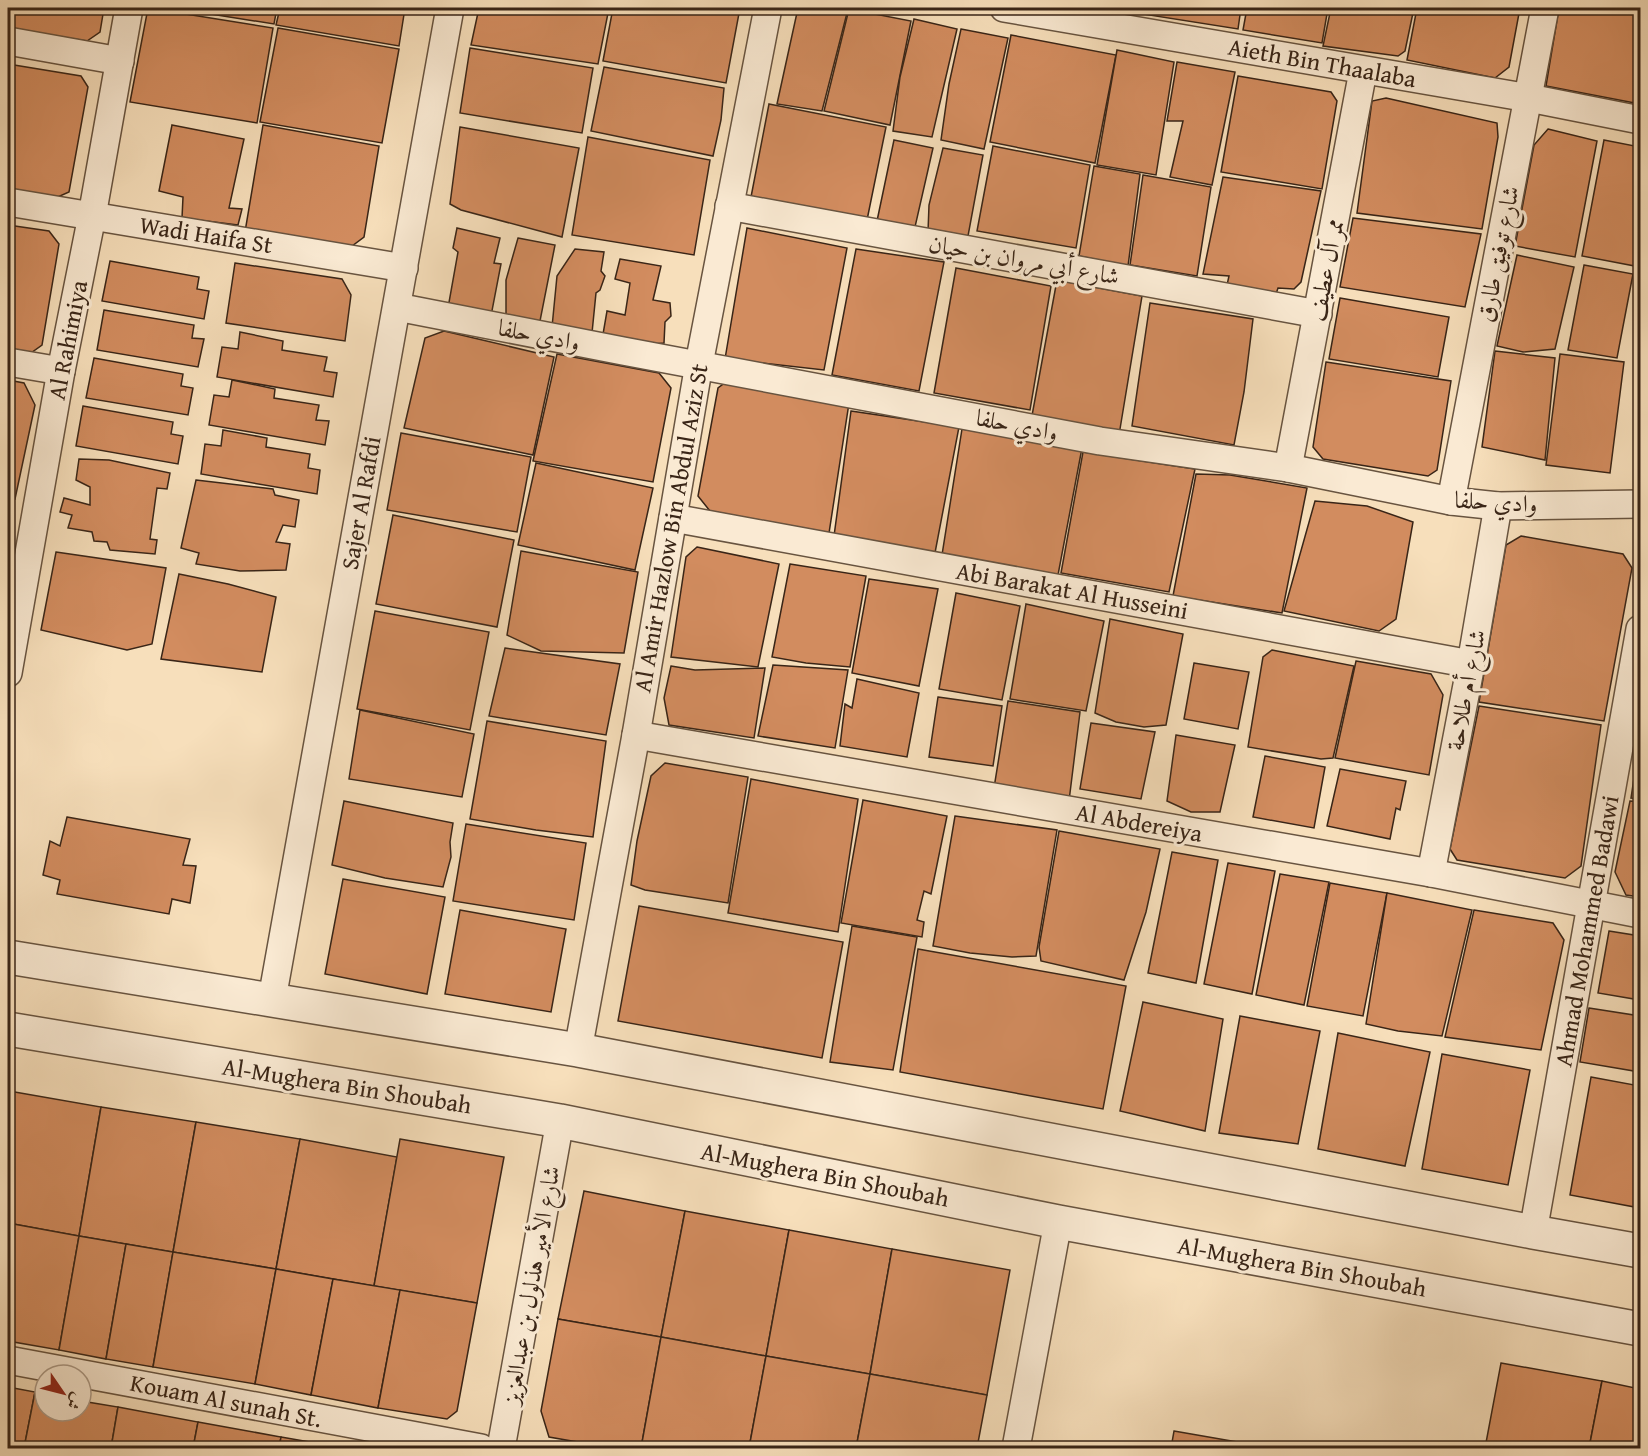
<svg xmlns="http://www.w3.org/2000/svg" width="1648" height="1456" viewBox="0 0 1648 1456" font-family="'Gentium Book Plus',Amiri,serif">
	<rect width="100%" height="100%" fill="#f7dfbb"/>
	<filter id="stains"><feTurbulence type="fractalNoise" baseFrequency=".00333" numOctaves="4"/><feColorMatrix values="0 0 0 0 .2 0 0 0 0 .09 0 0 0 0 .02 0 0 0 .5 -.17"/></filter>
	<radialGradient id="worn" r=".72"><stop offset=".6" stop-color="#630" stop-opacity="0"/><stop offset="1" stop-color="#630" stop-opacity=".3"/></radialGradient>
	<!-- building -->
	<g fill="#d28c5f" stroke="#392517" stroke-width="1.5">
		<polygon points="13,8 104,8 100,32 87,41 10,29"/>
		<polygon points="148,8 273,28 257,123 130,102"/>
		<polygon points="173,8 277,8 274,24"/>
		<polygon points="280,8 405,8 399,46 276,25"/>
		<polygon points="479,8 609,8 598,64 471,45"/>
		<polygon points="613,8 740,8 726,83 603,61"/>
		<polygon points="798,8 826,8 847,13 822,111 777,104"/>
		<polygon points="1131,8 1241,8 1238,29 1130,12"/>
		<polygon points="1247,8 1328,8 1322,43 1243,30"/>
		<polygon points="1331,8 1414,8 1405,51 1398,56 1323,46"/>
		<polygon points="1417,8 1520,8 1509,67 1495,78 1407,60"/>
		<polygon points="1559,8 1640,8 1640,104 1546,86"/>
		<polygon points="849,9 911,21 890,125 824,111"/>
		<polygon points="914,19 957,29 932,137 893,131 900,77"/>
		<polygon points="278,28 399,49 382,143 260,122"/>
		<polygon points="961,29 1008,38 984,149 941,140 949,84"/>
		<polygon points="1011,35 1116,55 1095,163 990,142"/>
		<polygon points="470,48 593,68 582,133 460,113"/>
		<polygon points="1117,50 1174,62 1156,175 1097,165"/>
		<polygon points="1177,62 1235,72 1212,185 1170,177 1183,121 1167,121"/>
		<polygon points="8,64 81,76 88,87 69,192 51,200 8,192"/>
		<polygon points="604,67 724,88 721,120 713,156 591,131"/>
		<polygon points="1238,76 1331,92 1337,101 1322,189 1221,172"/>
		<polygon points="1386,98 1497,123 1498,137 1482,229 1357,213 1372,101"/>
		<polygon points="769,104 886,127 867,220 751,197"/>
		<polygon points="172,125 244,139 229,208 242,209 238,225 182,218 183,197 159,191"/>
		<polygon points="263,125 379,146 364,237 348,249 245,232"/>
		<polygon points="460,127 579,148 562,237 461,210 450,204"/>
		<polygon points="1548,129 1597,141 1575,257 1515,246 1534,145"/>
		<polygon points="588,137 710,160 694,255 572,235"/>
		<polygon points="894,140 933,148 915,227 877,221"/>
		<polygon points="1604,140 1640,147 1640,267 1582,256"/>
		<polygon points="993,146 1090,165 1076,248 977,231"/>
		<polygon points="943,148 983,155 968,236 928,232 929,205"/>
		<polygon points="1094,166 1140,174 1128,266 1079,256"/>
		<polygon points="1143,175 1211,187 1197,276 1130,265"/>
		<polygon points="1223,177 1321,191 1301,282 1294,289 1278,288 1276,294 1227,285 1229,276 1203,274"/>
		<polygon points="1353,218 1481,234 1465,307 1340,287"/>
		<polygon points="8,225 49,231 59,244 42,345 28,355 8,352"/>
		<polygon points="457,228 500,238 494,263 501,264 491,316 448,308 458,252 453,248"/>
		<polygon points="747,228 847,248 824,370 725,359"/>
		<polygon points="518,238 555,245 540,321 506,318 506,280"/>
		<polygon points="575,249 604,252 601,271 605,276 600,290 596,293 592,333 552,327 557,276"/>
		<polygon points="856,249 944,262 919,391 832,375"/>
		<polygon points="1517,255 1574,267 1555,349 1523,352 1497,346"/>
		<polygon points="620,259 661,266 653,300 670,303 671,316 665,322 664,343 625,347 602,340 607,311 625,315 630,283 615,279"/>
		<polygon points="110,261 199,277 197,289 209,291 204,319 102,301"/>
		<polygon points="235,263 342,279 351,295 345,341 226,323"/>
		<polygon points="1584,265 1633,274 1617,358 1568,350"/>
		<polygon points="956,268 1051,286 1030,410 934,393"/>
		<polygon points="1057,280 1142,296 1119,435 1031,421"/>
		<polygon points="1340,298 1449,317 1438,377 1329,359"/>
		<polygon points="1150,303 1253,319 1244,392 1234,445 1132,426"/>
		<polygon points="104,310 194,325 192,338 204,339 198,367 97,350"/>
		<polygon points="444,331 554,357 533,455 404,428 425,338"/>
		<polygon points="240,332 283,341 282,350 327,357 324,371 337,373 333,397 217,377 222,347 238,349"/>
		<polygon points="1495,351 1555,358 1545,460 1482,447"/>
		<polygon points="557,354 659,373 671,388 653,482 533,461"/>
		<polygon points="1560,354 1624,362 1610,473 1546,465"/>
		<polygon points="94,358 183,374 181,386 193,388 188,415 86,398"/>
		<polygon points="1326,362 1451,381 1437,470 1428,476 1323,459 1313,447"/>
		<polygon points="730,379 849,403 829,533 710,511 698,496 718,388"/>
		<polygon points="8,380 24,383 35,405 15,499 8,497"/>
		<polygon points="232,380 275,389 274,398 319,405 316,420 329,421 325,445 209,425 214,395 229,397"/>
		<polygon points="83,406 173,422 171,434 183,436 178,464 76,446"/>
		<polygon points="851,411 959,427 934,558 834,536"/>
		<polygon points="962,429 1082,448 1058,575 942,555"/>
		<polygon points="223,430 267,438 266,447 310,454 308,468 320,470 317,494 201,474 205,444 221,446"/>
		<polygon points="401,433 531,457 517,532 387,510"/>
		<polygon points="1083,452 1195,469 1169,592 1061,573"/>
		<polygon points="79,459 109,460 170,473 167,489 157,488 150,539 157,540 155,554 110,550 107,542 94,541 92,532 68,528 72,515 60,512 64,498 90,505 90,487 76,480"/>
		<polygon points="536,463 653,488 635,570 518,545"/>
		<polygon points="1196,474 1230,475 1307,488 1282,613 1173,596"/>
		<polygon points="196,480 273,489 275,495 299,500 295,527 283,525 276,542 290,544 286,570 240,571 196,564 199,553 181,548"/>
		<polygon points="8,499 14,500 8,538"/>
		<polygon points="1315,501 1367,506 1413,522 1396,619 1379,631 1284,611"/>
		<polygon points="393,515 514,540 497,627 376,604"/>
		<polygon points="1521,536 1623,554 1632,568 1604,721 1479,702 1506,545"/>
		<polygon points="697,547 779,564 758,667 671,657 686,557"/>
		<polygon points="521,551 638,572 624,653 541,651 507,635"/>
		<polygon points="56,552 166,568 152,644 127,650 41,630"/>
		<polygon points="790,564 866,576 850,667 806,663 772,657"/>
		<polygon points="179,574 228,584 276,597 262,672 161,659"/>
		<polygon points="869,579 938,589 919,686 852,673"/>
		<polygon points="956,593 1020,606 1002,700 939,689"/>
		<polygon points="1026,604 1104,621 1086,711 1010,699"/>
		<polygon points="375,611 489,632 470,730 357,709"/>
		<polygon points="1110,619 1183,634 1166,725 1144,727 1116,722 1095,713"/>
		<polygon points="505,648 620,664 606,735 489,716"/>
		<polygon points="1272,650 1354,666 1333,758 1321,759 1248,747 1263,657"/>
		<polygon points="1356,661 1431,674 1443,695 1429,775 1335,758"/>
		<polygon points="1194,663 1249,672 1238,729 1184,719"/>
		<polygon points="773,665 848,670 835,748 758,736"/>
		<polygon points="671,666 695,670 765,668 754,738 669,725 664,698"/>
		<polygon points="857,679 919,693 907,757 840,746 845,704 852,708"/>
		<polygon points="938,697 1002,706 993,766 929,757"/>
		<polygon points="1008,701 1080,712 1069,801 994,788"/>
		<polygon points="1479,706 1601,725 1581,866 1565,878 1457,860 1450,849"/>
		<polygon points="360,710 474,734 462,797 349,779"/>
		<polygon points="487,721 606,741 593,837 536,830 470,819"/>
		<polygon points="1091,723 1155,732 1141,799 1080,789"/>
		<polygon points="1176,735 1235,745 1220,812 1191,812 1167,801"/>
		<polygon points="1640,738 1640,799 1631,798"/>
		<polygon points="1265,756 1325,767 1314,828 1253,817"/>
		<polygon points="665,763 748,777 728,903 645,890 631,885 637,841 651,776"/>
		<polygon points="1340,769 1406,781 1400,810 1396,808 1390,839 1327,826"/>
		<polygon points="751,779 858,799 838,932 728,913"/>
		<polygon points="863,800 947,816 931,894 924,891 917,920 924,922 922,937 841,923"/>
		<polygon points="344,801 453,823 450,842 451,857 443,887 385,878 332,865"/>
		<polygon points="1630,801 1640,802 1640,897 1626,895 1615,872"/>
		<polygon points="955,816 1057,830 1036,956 1012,957 970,953 933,946"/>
		<polygon points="67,817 190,839 183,865 196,866 190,903 172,899 169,914 57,894 60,880 43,875 50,841 60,846"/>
		<polygon points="466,824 586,843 574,920 453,901"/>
		<polygon points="1059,831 1160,849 1146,912 1124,980 1041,961 1039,947"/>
		<polygon points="1172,852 1218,860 1196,983 1148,973"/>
		<polygon points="1228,863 1275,871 1252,994 1204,984"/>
		<polygon points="1280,874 1329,882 1304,1005 1256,995"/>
		<polygon points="343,879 445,897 427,994 325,974"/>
		<polygon points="1330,883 1387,893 1363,1016 1307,1006"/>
		<polygon points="1387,893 1472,910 1442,1036 1398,1031 1366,1024"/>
		<polygon points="639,906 843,942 822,1058 618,1021"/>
		<polygon points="460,910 566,929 551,1012 445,994"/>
		<polygon points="1474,910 1553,923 1564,940 1541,1050 1445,1037"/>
		<polygon points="852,926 917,937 893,1070 830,1062"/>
		<polygon points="1609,931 1640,936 1640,1000 1598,993"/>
		<polygon points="918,949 1126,986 1103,1109 900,1072"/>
		<polygon points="1143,1002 1223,1019 1205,1131 1120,1111"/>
		<polygon points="1589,1008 1640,1016 1640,1072 1580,1062"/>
		<polygon points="1240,1016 1320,1031 1298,1144 1219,1133"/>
		<polygon points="1338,1033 1430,1052 1405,1166 1318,1149"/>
		<polygon points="1442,1054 1530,1070 1508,1185 1422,1169"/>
		<polygon points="1591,1077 1640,1086 1640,1208 1570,1195"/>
		<polygon points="9,1091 101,1107 79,1236 8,1223"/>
		<polygon points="101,1107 196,1122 173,1252 79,1236"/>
		<polygon points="196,1122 300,1139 276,1269 173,1252"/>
		<polygon points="300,1139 397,1157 374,1286 276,1269"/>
		<polygon points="400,1139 504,1157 477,1303 374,1286"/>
		<polygon points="584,1191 685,1211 661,1337 558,1319"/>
		<polygon points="685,1211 789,1230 766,1356 661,1337"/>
		<polygon points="8,1223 79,1236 59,1350 8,1341"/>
		<polygon points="789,1230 892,1249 870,1374 766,1356"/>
		<polygon points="79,1236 126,1244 106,1359 59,1350"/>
		<polygon points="126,1244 173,1252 153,1367 106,1359"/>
		<polygon points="892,1249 1010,1270 987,1395 870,1374"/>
		<polygon points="173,1252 276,1269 255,1384 153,1367"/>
		<polygon points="276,1269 333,1279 311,1395 255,1384"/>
		<polygon points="333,1279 400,1290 378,1408 311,1395"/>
		<polygon points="400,1290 477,1303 457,1411 447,1419 378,1408"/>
		<polygon points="558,1319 661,1337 641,1448 612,1448 549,1437 541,1411"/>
		<polygon points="661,1337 766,1356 749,1448 641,1448"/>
		<polygon points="766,1356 870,1374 856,1448 749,1448"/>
		<polygon points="1501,1363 1602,1381 1589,1448 1485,1448"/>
		<polygon points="870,1374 987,1395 977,1448 856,1448"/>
		<polygon points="1602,1381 1640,1389 1640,1448 1589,1448"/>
		<polygon points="8,1387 35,1392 24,1448 8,1448"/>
		<polygon points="35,1392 45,1394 45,1411 81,1411 81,1401 118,1407 111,1448 24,1448"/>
		<polygon points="118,1407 198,1422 193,1448 111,1448"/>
		<polygon points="198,1422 281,1437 279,1448 193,1448"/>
		<polygon points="1174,1431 1272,1448 1171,1448"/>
		<polygon points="281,1437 344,1448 279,1448"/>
	</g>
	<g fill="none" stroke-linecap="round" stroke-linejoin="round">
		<defs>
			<g id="minor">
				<polyline points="1004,8 1529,98 1640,120"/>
				<polyline points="8,41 120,61"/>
				<polyline points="8,202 404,268"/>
				<polyline points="729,206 1318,314"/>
				<polyline points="397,307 623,351 1100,441 1288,468 1451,501 1498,506 1640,504"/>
				<polyline points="8,362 61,371"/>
				<polyline points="1288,468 1363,71"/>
				<polyline points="1451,501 1545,8"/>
				<polyline points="673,518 1471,664"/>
				<polyline points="8,673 61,371 92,216 129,8"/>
				<polyline points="636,735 1431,873 1640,914"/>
				<polyline points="1431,873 1471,664 1498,506"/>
				<polyline points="272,999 450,8"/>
				<polyline points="578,1050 636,735 699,364 768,8"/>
				<polyline points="1533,1232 1640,629"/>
				<polyline points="8,1360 481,1448"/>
				<polyline points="501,1448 560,1121"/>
				<polyline points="1016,1448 1058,1222"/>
			</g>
			<g id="tertiary">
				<polyline points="8,957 578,1050 1533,1232 1640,1251"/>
				<polyline points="8,1029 560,1121 1058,1222 1640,1329"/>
			</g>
		</defs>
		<!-- minor casing -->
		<use href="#minor" stroke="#685440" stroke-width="30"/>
		<!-- tertiary casing -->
		<use href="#tertiary" stroke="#685440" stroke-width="36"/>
		<!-- minor -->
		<use href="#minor" stroke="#faead3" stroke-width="27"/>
		<!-- tertiary -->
		<use href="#tertiary" stroke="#faead3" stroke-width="33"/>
	</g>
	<g text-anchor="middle" stroke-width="6" stroke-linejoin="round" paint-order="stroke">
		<!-- street labels -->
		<g font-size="24" fill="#392517" stroke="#faead3">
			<text transform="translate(1322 63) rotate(10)" y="8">Aieth Bin Thaalaba</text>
			<text transform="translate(206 235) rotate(9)" y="8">Wadi Haifa St</text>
			<text transform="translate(1498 254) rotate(-79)" y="8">شارع توفيق طارق</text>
			<text transform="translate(1024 260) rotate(10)" y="8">شارع أبي مروان بن حيان</text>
			<text transform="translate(1326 270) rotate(-79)" y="8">ممر آل عطيف</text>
			<text transform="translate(539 335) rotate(11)" y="8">وادي حلفا</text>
			<text transform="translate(68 340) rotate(-79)" y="8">Al Rahimiya</text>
			<text transform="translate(1017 425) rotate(11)" y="8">وادي حلفا</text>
			<text transform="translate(1496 502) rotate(3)" y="8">وادي حلفا</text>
			<text transform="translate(361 503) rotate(-80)" y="8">Sajer Al Rafdi</text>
			<text transform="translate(671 528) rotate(-80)" y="8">Al Amir Hazlow Bin Abdul Aziz St</text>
			<text transform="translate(1072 591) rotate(10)" y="8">Abi Barakat Al Husseini</text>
			<text transform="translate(1466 690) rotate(-79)" y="8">شارع أم طلاحة</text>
			<text transform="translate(1139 823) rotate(10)" y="8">Al Abdereiya</text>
			<text transform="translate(1587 931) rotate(-80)" y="8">Ahmad Mohammed Badawi</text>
			<text transform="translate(347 1086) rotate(9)" y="8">Al-Mughera Bin Shoubah</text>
			<text transform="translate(825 1175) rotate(11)" y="8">Al-Mughera Bin Shoubah</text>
			<text transform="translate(1302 1267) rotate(10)" y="8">Al-Mughera Bin Shoubah</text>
			<text transform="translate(531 1285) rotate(-80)" y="8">شارع الأمير هذلول بن عبدالعزيز</text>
			<text transform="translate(226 1401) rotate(11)" y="8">Kouam Al sunah St.</text>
		</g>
	</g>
	<!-- margin -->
	<rect width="1648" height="1456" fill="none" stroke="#f7dfbb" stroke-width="30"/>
	<rect x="9" y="9" width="1630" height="1438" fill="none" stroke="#392517" stroke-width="3"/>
	<rect x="15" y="15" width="1618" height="1426" fill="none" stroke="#392517" stroke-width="1.5"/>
	<!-- north arrow -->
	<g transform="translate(63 1393) rotate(125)"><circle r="28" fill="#faead3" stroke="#ad9b88" stroke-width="1.5"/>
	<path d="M0-4.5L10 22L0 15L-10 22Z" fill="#8f2418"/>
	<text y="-9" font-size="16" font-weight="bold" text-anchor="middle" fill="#392517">ش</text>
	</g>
	<rect width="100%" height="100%" filter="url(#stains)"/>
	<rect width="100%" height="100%" fill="url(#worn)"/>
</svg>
